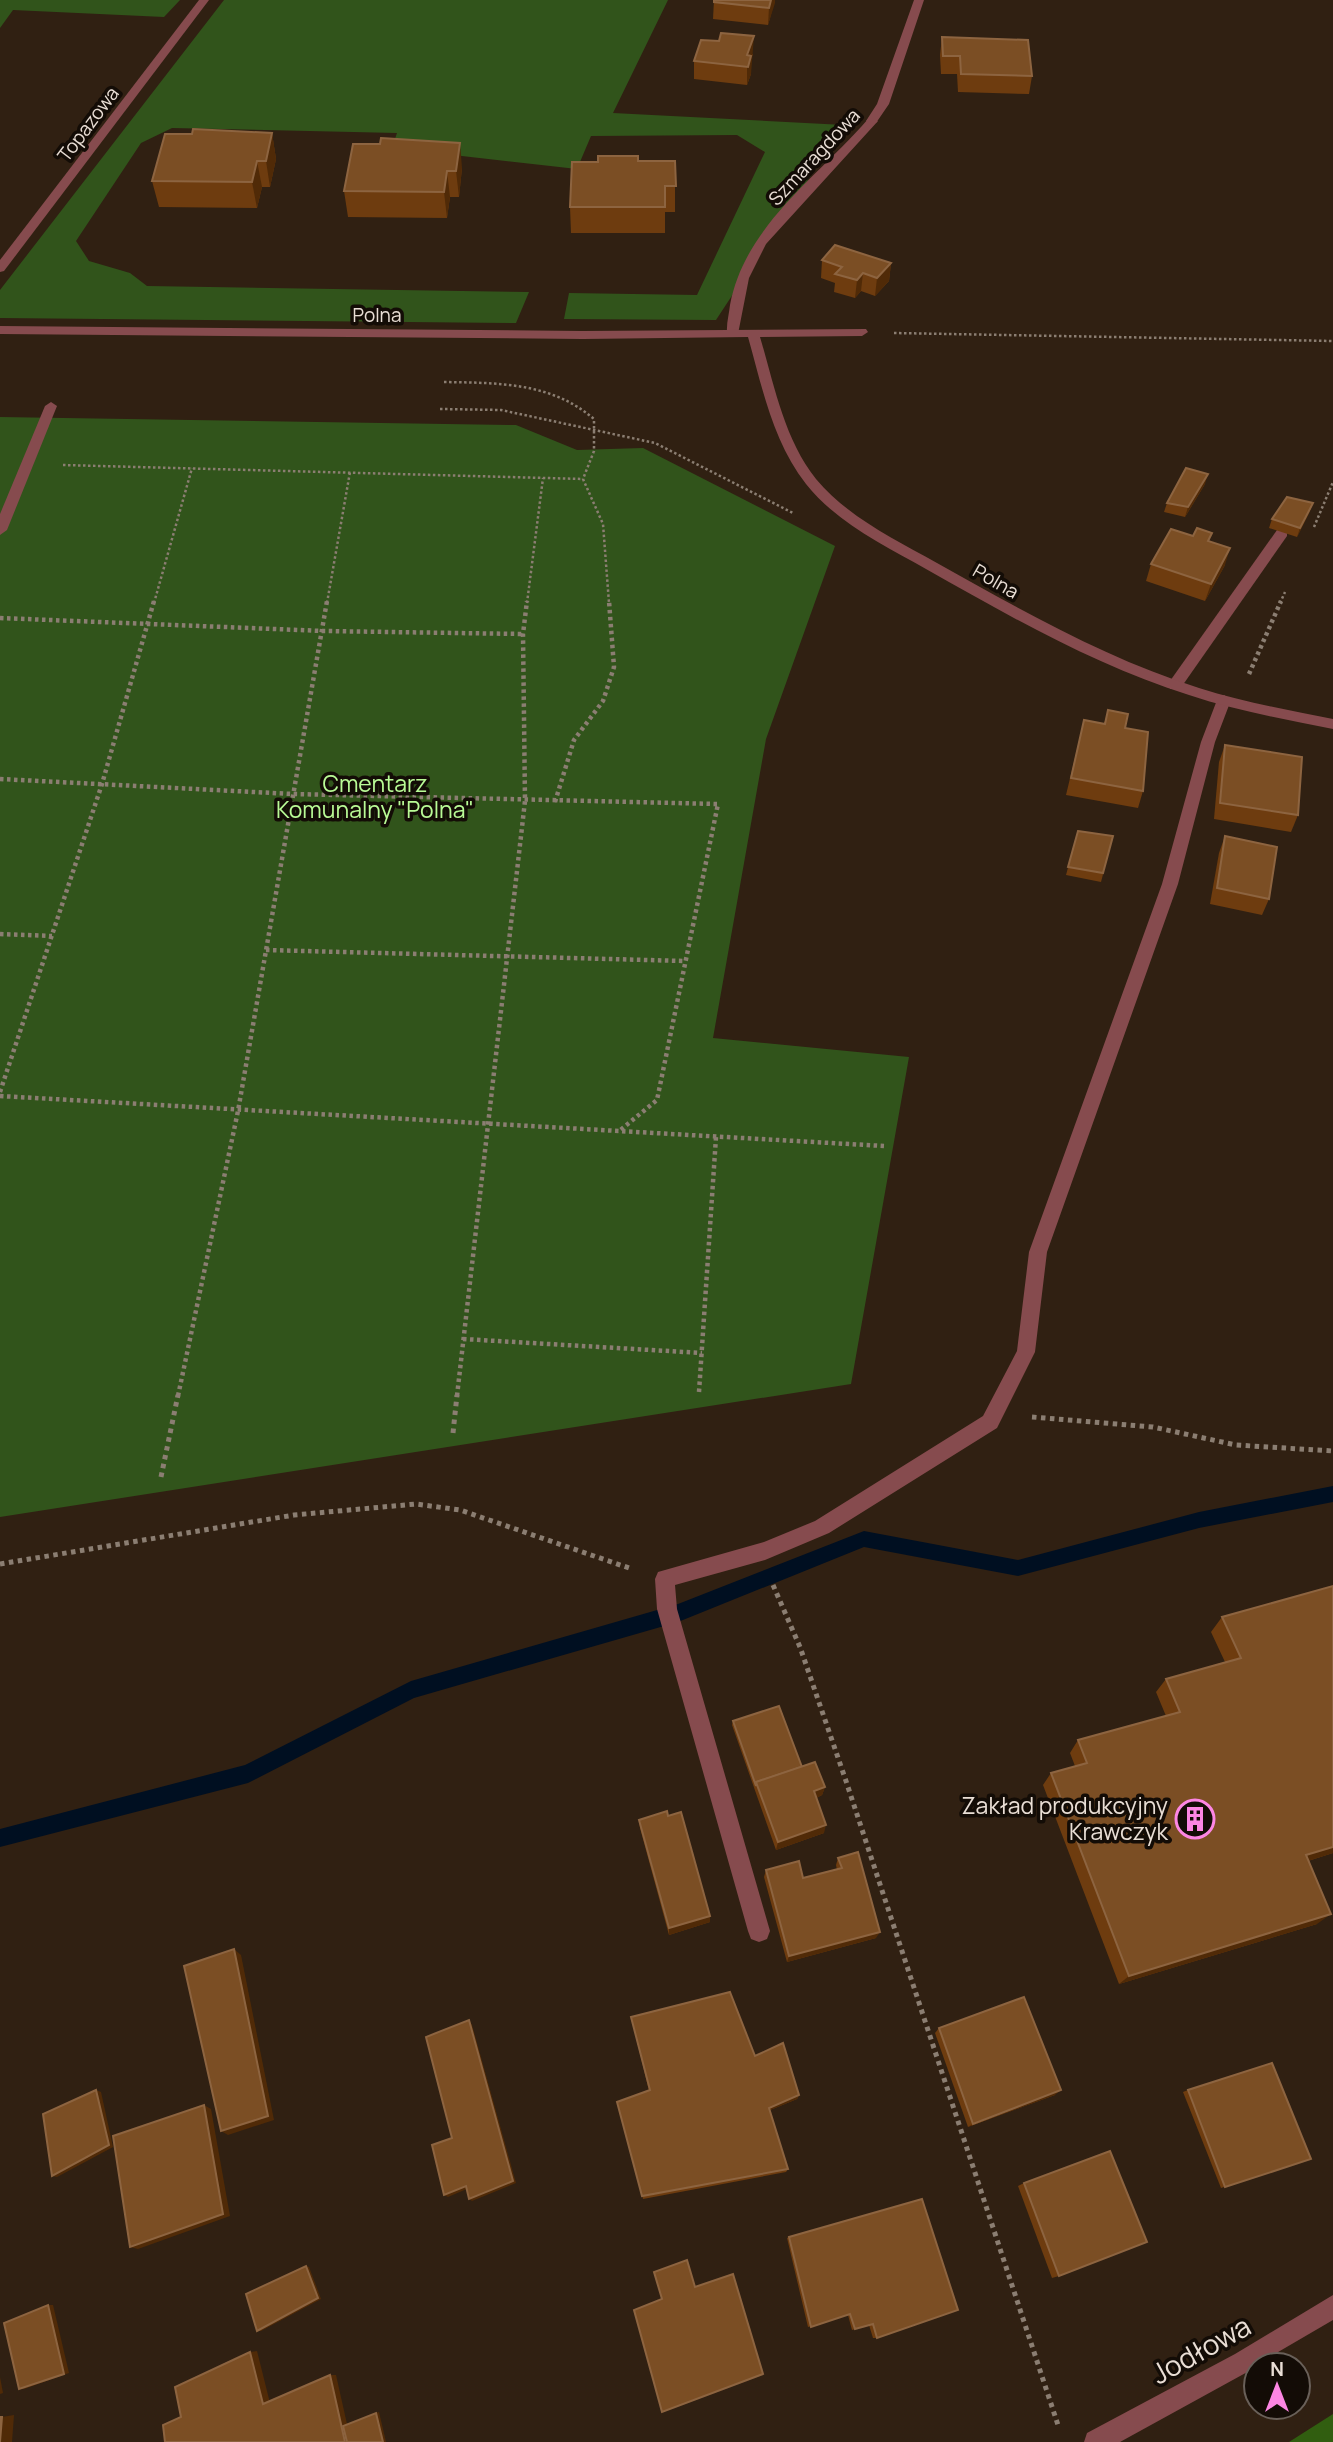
<svg xmlns="http://www.w3.org/2000/svg" width="1333" height="2442" viewBox="0 0 1333 2442" font-family="Manrope,sans-serif">
	<rect width="100%" height="100%" fill="#302012"/>
	<!-- green -->
	<g fill="#31541b">
		<polygon points="0,0 180,0 164,17 13,10 0,28"/>
		<polygon points="224,0 668,0 613,113 844,125 716,320 564,319 569,293 697,295 765,152 737,135 591,136 577,169 392,148 397,133 172,128 141,143 76,241 89,261 130,273 147,286 529,292 516,323 0,318 0,290"/>
		<polygon points="0,417 516,425 577,450 643,448 835,546 766,739 713,1038 909,1057 851,1384 0,1517"/>
	</g>
	<!-- forest -->
	<polygon fill="#315e10" points="1333,2414 1333,2442 1289,2442"/>
	<g fill="none" stroke-linecap="round" stroke-linejoin="round">
		<!-- stream -->
		<polygon fill="#000f21" fill-rule="evenodd" points="1333,1486 1333,1502 1199,1528 1018,1576 864,1547 678,1622 414,1698 248,1783 0,1847 0,1829 245,1765 411,1681 678,1604 864,1531 1018,1560 1199,1512"/>
		<!-- path-far2 -->
		<g stroke="#8b7e72" stroke-width="2.5" stroke-dasharray="2.5 2.5" stroke-linecap="butt">
			<polyline points="894,333 1333,341"/>
			<path d="M 444,382 C 498,383 551,382 594,419 L 594,451 L 583,479 L 603,524 L 609,603"/>
			<polyline points="440,409 501,410 655,443 793,513"/>
			<polyline points="63,465 583,479"/>
			<polyline points="1314,527 1333,482"/>
			<polyline points="154,603 192,468"/>
			<polyline points="327,603 350,472"/>
			<polyline points="527,603 543,478"/>
			<polyline points="1280,603 1285,592"/>
		</g>
		<!-- path-far1 -->
		<g stroke="#8b7e72" stroke-width="4.5" stroke-dasharray="3.5 3.5" stroke-linecap="butt">
			<polyline points="0,618 324,631 523,634"/>
			<polyline points="1249,674 1281,601"/>
			<polyline points="0,779 293,794 718,804 657,1100 618,1132"/>
			<polyline points="555,802 574,740 603,701 614,667 609,601"/>
			<polyline points="0,934 52,936"/>
			<polyline points="266,950 685,961"/>
			<polyline points="0,1092 102,784 154,601"/>
			<polyline points="0,1096 884,1146"/>
			<polyline points="463,1339 702,1353"/>
			<polyline points="699,1392 716,1137"/>
			<polyline points="178,1396 238,1111 327,601"/>
			<polyline points="457,1396 525,801 523,634 527,601"/>
		</g>
		<!-- path -->
		<g stroke="#8b7e72" stroke-width="5" stroke-dasharray="4.5 4.5" stroke-linecap="butt">
			<polyline points="1032,1417 1153,1427 1236,1445 1333,1451"/>
			<polyline points="453,1433 457,1395"/>
			<polyline points="161,1477 178,1395"/>
			<polyline points="0,1564 294,1515 416,1504 460,1510 632,1569"/>
			<polyline points="773,1585 800,1647 846,1781 1059,2428"/>
		</g>
		<!-- lane -->
		<g fill="#864b4e" fill-rule="evenodd">
			<path d="M 868,119 L 878,121 L 766,244 L 749,278 L 738,334 L 728,337 C 725,328 729,315 730,305 C 745,225 818,177 868,119 Z"/>
			<polygon points="1282,528 1287,530 1287,536 1180,689 1170,689 1170,681 1277,530"/>
			<polygon points="1224,695 1231,700 1215,742 1178,884 1047,1252 1035,1352 997,1428 829,1533 765,1560 675,1585 677,1609 770,1931 767,1939 759,1942 751,1939 748,1931 657,1609 655,1579 658,1572 665,1570 764,1542 815,1521 983,1416 1017,1351 1029,1252 1162,884 1201,742 1217,700"/>
		</g>
		<!-- street -->
		<g fill="#864b4e" fill-rule="evenodd">
			<polygon points="199,0 209,0 4,271 0,272 0,260"/>
			<polygon points="914,0 924,0 889,104 876,123 868,123 866,121 877,104"/>
			<path d="M 0,326 L 583,331 L 866,329 L 868,332 L 862,336 L 760,337 C 774,384 784,439 816,479 C 848,517 894,539 937,563 C 1021,610 1107,659 1199,688 C 1243,702 1288,710 1333,719 L 1333,729 C 1285,719 1236,711 1189,695 C 1096,666 1011,617 926,569 C 884,545 837,523 806,484 C 773,442 762,387 748,337 L 583,339 L 0,334 Z"/>
			<polygon points="51,402 57,406 7,530 0,535 0,514 45,406"/>
			<polygon points="1333,2295 1333,2320 1256,2365 1251,2370 1120,2442 1084,2442 1087,2433 1235,2354"/>
		</g>
	</g>
	<!-- wall -->
	<g fill="#6e3c0f">
		<polygon points="714,0 775,0 768,25 713,19"/>
		<polygon points="942,37 1032,76 1029,94 958,92 957,74 941,74 940,55"/>
		<polygon points="753,54 751,59 751,74 747,85 694,79 694,61"/>
		<polygon points="272,133 276,159 270,187 262,187 257,208 159,207 152,181 192,134"/>
		<polygon points="380,144 462,168 459,197 450,197 447,218 348,217 344,191"/>
		<polygon points="675,161 675,212 665,212 665,233 571,233 570,207 598,162"/>
		<polygon points="822,260 891,263 889,281 875,296 861,291 855,298 834,292 835,283 821,278"/>
		<polygon points="1205,484 1185,517 1164,512 1167,503"/>
		<polygon points="1313,503 1309,513 1297,537 1269,528 1272,519"/>
		<polygon points="1210,541 1225,565 1205,601 1146,581 1151,564"/>
		<polygon points="1108,710 1125,728 1143,791 1138,808 1066,795 1084,720 1104,724"/>
		<polygon points="1225,745 1298,815 1291,832 1214,819 1219,762"/>
		<polygon points="1078,831 1113,836 1101,882 1066,875"/>
		<polygon points="1225,836 1269,899 1262,915 1210,904 1219,853"/>
		<polygon points="1333,1586 1333,1853 1308,1861 1317,1924 1119,1984 1043,1785 1051,1773 1075,1766 1070,1753 1078,1740 1166,1716 1156,1692 1166,1679 1225,1662 1211,1632 1222,1617"/>
		<polygon points="733,1721 802,1767 825,1787 822,1795 816,1798 824,1833 776,1850 732,1725"/>
		<polygon points="639,1820 710,1916 710,1922 669,1935 640,1828"/>
		<polygon points="838,1858 876,1938 787,1962 764,1877 766,1870 803,1878 837,1870 836,1865"/>
		<polygon points="631,2017 755,2056 799,2095 797,2099 770,2110 788,2169 786,2172 643,2199 617,2102 649,2091"/>
		<polygon points="939,2028 1055,2095 968,2127 935,2033"/>
		<polygon points="1188,2090 1311,2159 1221,2188 1183,2092"/>
		<polygon points="1024,2183 1059,2276 1052,2278 1018,2186"/>
		<polygon points="922,2199 877,2338 873,2338 869,2325 852,2330 848,2315 808,2327 787,2238 789,2237"/>
	</g>
	<!-- shaded-wall -->
	<g fill="#502a07">
		<polygon points="771,0 775,0 775,3 768,25 769,8"/>
		<polygon points="754,36 751,74 747,85 747,55"/>
		<polygon points="272,133 276,159 270,187 266,161"/>
		<polygon points="460,143 462,168 459,197 456,171"/>
		<polygon points="257,161 262,187 257,208 252,182"/>
		<polygon points="447,171 450,197 447,218 444,192"/>
		<polygon points="891,263 889,281 875,296 877,278"/>
		<polygon points="863,273 861,291 855,298 857,280"/>
		<polygon points="1208,474 1205,484 1185,517 1188,507"/>
		<polygon points="1313,503 1309,513 1297,537 1300,528"/>
		<polygon points="1230,548 1225,565 1205,601 1211,584"/>
		<polygon points="825,1787 822,1795 812,1800 814,1791"/>
		<polygon points="826,1825 824,1833 776,1850 778,1842"/>
		<polygon points="1333,1847 1333,1853 1292,1866 1306,1855"/>
		<polygon points="1331,1914 1317,1924 1119,1984 1129,1976"/>
		<polygon points="710,1916 710,1922 669,1935 669,1928"/>
		<polygon points="880,1932 876,1938 787,1962 789,1956"/>
		<polygon points="234,1949 241,1955 274,2120 228,2135 221,2131"/>
		<polygon points="469,2020 472,2025 516,2183 472,2201 469,2199"/>
		<polygon points="96,2090 101,2092 113,2147 57,2177 52,2176"/>
		<polygon points="1061,2090 1055,2095 968,2127 973,2124"/>
		<polygon points="799,2095 797,2099 768,2111 769,2108"/>
		<polygon points="204,2105 211,2109 230,2216 138,2249 130,2247"/>
		<polygon points="466,2186 469,2188 448,2197 444,2195"/>
		<polygon points="306,2266 309,2267 321,2299 261,2331 257,2331"/>
		<polygon points="48,2305 53,2305 69,2373 24,2389 19,2389"/>
		<polygon points="257,2351 270,2403 263,2404 250,2352"/>
		<polygon points="330,2375 336,2375 351,2442 345,2442"/>
		<polygon points="0,2377 3,2393 0,2394"/>
		<polygon points="379,2412 386,2442 383,2442 376,2413"/>
		<polygon points="14,2415 12,2442 0,2442 2,2417"/>
	</g>
	<!-- building -->
	<g fill="#7b4e24" stroke="#8d6440" stroke-width="2">
		<polygon points="714,0 771,0 769,8 714,2"/>
		<polygon points="721,33 754,36 747,55 751,56 748,67 694,61 701,40 719,41"/>
		<polygon points="942,37 1028,40 1032,76 961,74 960,56 943,56"/>
		<polygon points="193,129 272,133 266,161 257,161 252,182 152,181 165,134 192,134"/>
		<polygon points="381,138 460,143 456,171 447,171 444,192 344,191 353,144 380,144"/>
		<polygon points="598,156 638,156 638,161 675,161 676,186 665,186 665,207 570,207 572,162 598,162"/>
		<polygon points="835,245 891,263 877,278 863,273 857,280 835,274 842,267 822,260"/>
		<polygon points="1186,468 1208,474 1188,507 1167,503"/>
		<polygon points="1287,497 1313,503 1300,528 1272,519"/>
		<polygon points="1197,528 1212,533 1208,541 1230,548 1211,584 1151,564 1171,529 1193,536"/>
		<polygon points="1108,710 1128,714 1125,728 1148,732 1143,791 1071,778 1084,720 1105,724"/>
		<polygon points="1225,745 1302,757 1298,815 1220,803"/>
		<polygon points="1078,831 1113,836 1103,873 1068,867"/>
		<polygon points="1225,836 1277,847 1269,899 1217,888"/>
		<polygon points="1333,1586 1333,1847 1306,1855 1331,1914 1129,1976 1051,1773 1087,1763 1078,1740 1180,1712 1166,1679 1241,1658 1222,1617"/>
		<polygon points="779,1706 802,1767 756,1782 756,1786 733,1721"/>
		<polygon points="815,1762 825,1787 814,1791 826,1825 778,1842 756,1782"/>
		<polygon points="667,1811 668,1816 681,1812 710,1916 669,1928 639,1820"/>
		<polygon points="858,1852 880,1932 789,1956 766,1870 799,1861 803,1878 842,1868 838,1858"/>
		<polygon points="234,1949 268,2116 221,2131 184,1966"/>
		<polygon points="730,1992 755,2056 783,2043 799,2095 769,2108 788,2169 642,2196 617,2102 650,2090 631,2017"/>
		<polygon points="1024,1997 1061,2090 973,2124 939,2028"/>
		<polygon points="469,2020 513,2181 469,2199 466,2186 444,2195 432,2145 452,2138 426,2037"/>
		<polygon points="1272,2063 1311,2159 1225,2187 1188,2090"/>
		<polygon points="96,2090 109,2145 52,2176 43,2114"/>
		<polygon points="204,2105 223,2214 130,2247 113,2136"/>
		<polygon points="1110,2151 1147,2242 1059,2276 1024,2183"/>
		<polygon points="922,2199 958,2310 877,2338 873,2324 855,2329 850,2314 811,2327 789,2237"/>
		<polygon points="687,2260 695,2287 733,2274 763,2374 662,2412 634,2310 662,2299 654,2272"/>
		<polygon points="306,2266 318,2298 257,2331 246,2294"/>
		<polygon points="48,2305 64,2374 19,2389 4,2323"/>
		<polygon points="250,2352 263,2404 330,2375 345,2442 165,2442 163,2425 181,2417 175,2387"/>
		<polygon points="376,2413 383,2442 347,2442 343,2426"/>
		<polygon points="0,2417 2,2417 0,2442"/>
	</g>
	<!-- icons -->
	<defs>
		<symbol id="building-ring" viewBox="-11 -11 22 22"><circle r="9.5" fill="#130c06" stroke="#fc86e3" stroke-width="1.5"/><path d="M-4-6H4V6H1V3H-1V6H-4ZM-2.5-4.3h1.7v1.8h-1.7ZM.8-4.3h1.7v1.8H.8ZM-2.5-1h1.7V.8h-1.7ZM.8-1h1.7V.8H.8Z" fill="#fc86e3"/></symbol>
	</defs>
	<g fill-rule="evenodd">
		<use href="#building-ring" x="1173" y="1797" width="44" height="44"/>
	</g>
	<g text-anchor="middle" stroke-width="7" stroke-linejoin="round" paint-order="stroke">
		<!-- far-street labels -->
		<g font-size="19" fill="#e9ded5" stroke="#130c06">
			<text transform="translate(88 124) rotate(-53)" y="7">Topazowa</text>
			<text transform="translate(814 157) rotate(-47)" y="7">Szmaragdowa</text>
			<text x="377" y="322">Polna</text>
			<text transform="translate(996 581) rotate(30)" y="7">Polna</text>
		</g>
		<!-- park labels -->
		<g font-size="23" fill="#b9fb96" stroke="#130c06">
			<text x="375" y="792">Cmentarz<tspan x="375" dy="26">Komunalny "Polna"</tspan></text>
		</g>
		<!-- poi labels -->
		<g font-size="23" fill="#e9ded5" stroke="#130c06" text-anchor="end">
			<text x="1168" y="1814">Zakład produkcyjny<tspan x="1168" dy="26">Krawczyk</tspan></text>
		</g>
		<!-- near-street labels -->
		<g font-size="28" fill="#e9ded5" stroke="#130c06">
			<text transform="translate(1201 2350) rotate(-29)" y="10">Jodłowa</text>
		</g>
	</g>
	<!-- north arrow -->
	<g transform="translate(1277 2386)"><circle r="33" fill="#130c06" stroke="#696059" stroke-width="2"/>
	<path d="M0-5L12 26L0 18L-12 26Z" fill="#fc86e3"/>
	<text y="-10" font-size="19" font-weight="bold" text-anchor="middle" fill="#e9ded5">N</text>
	</g>
</svg>
